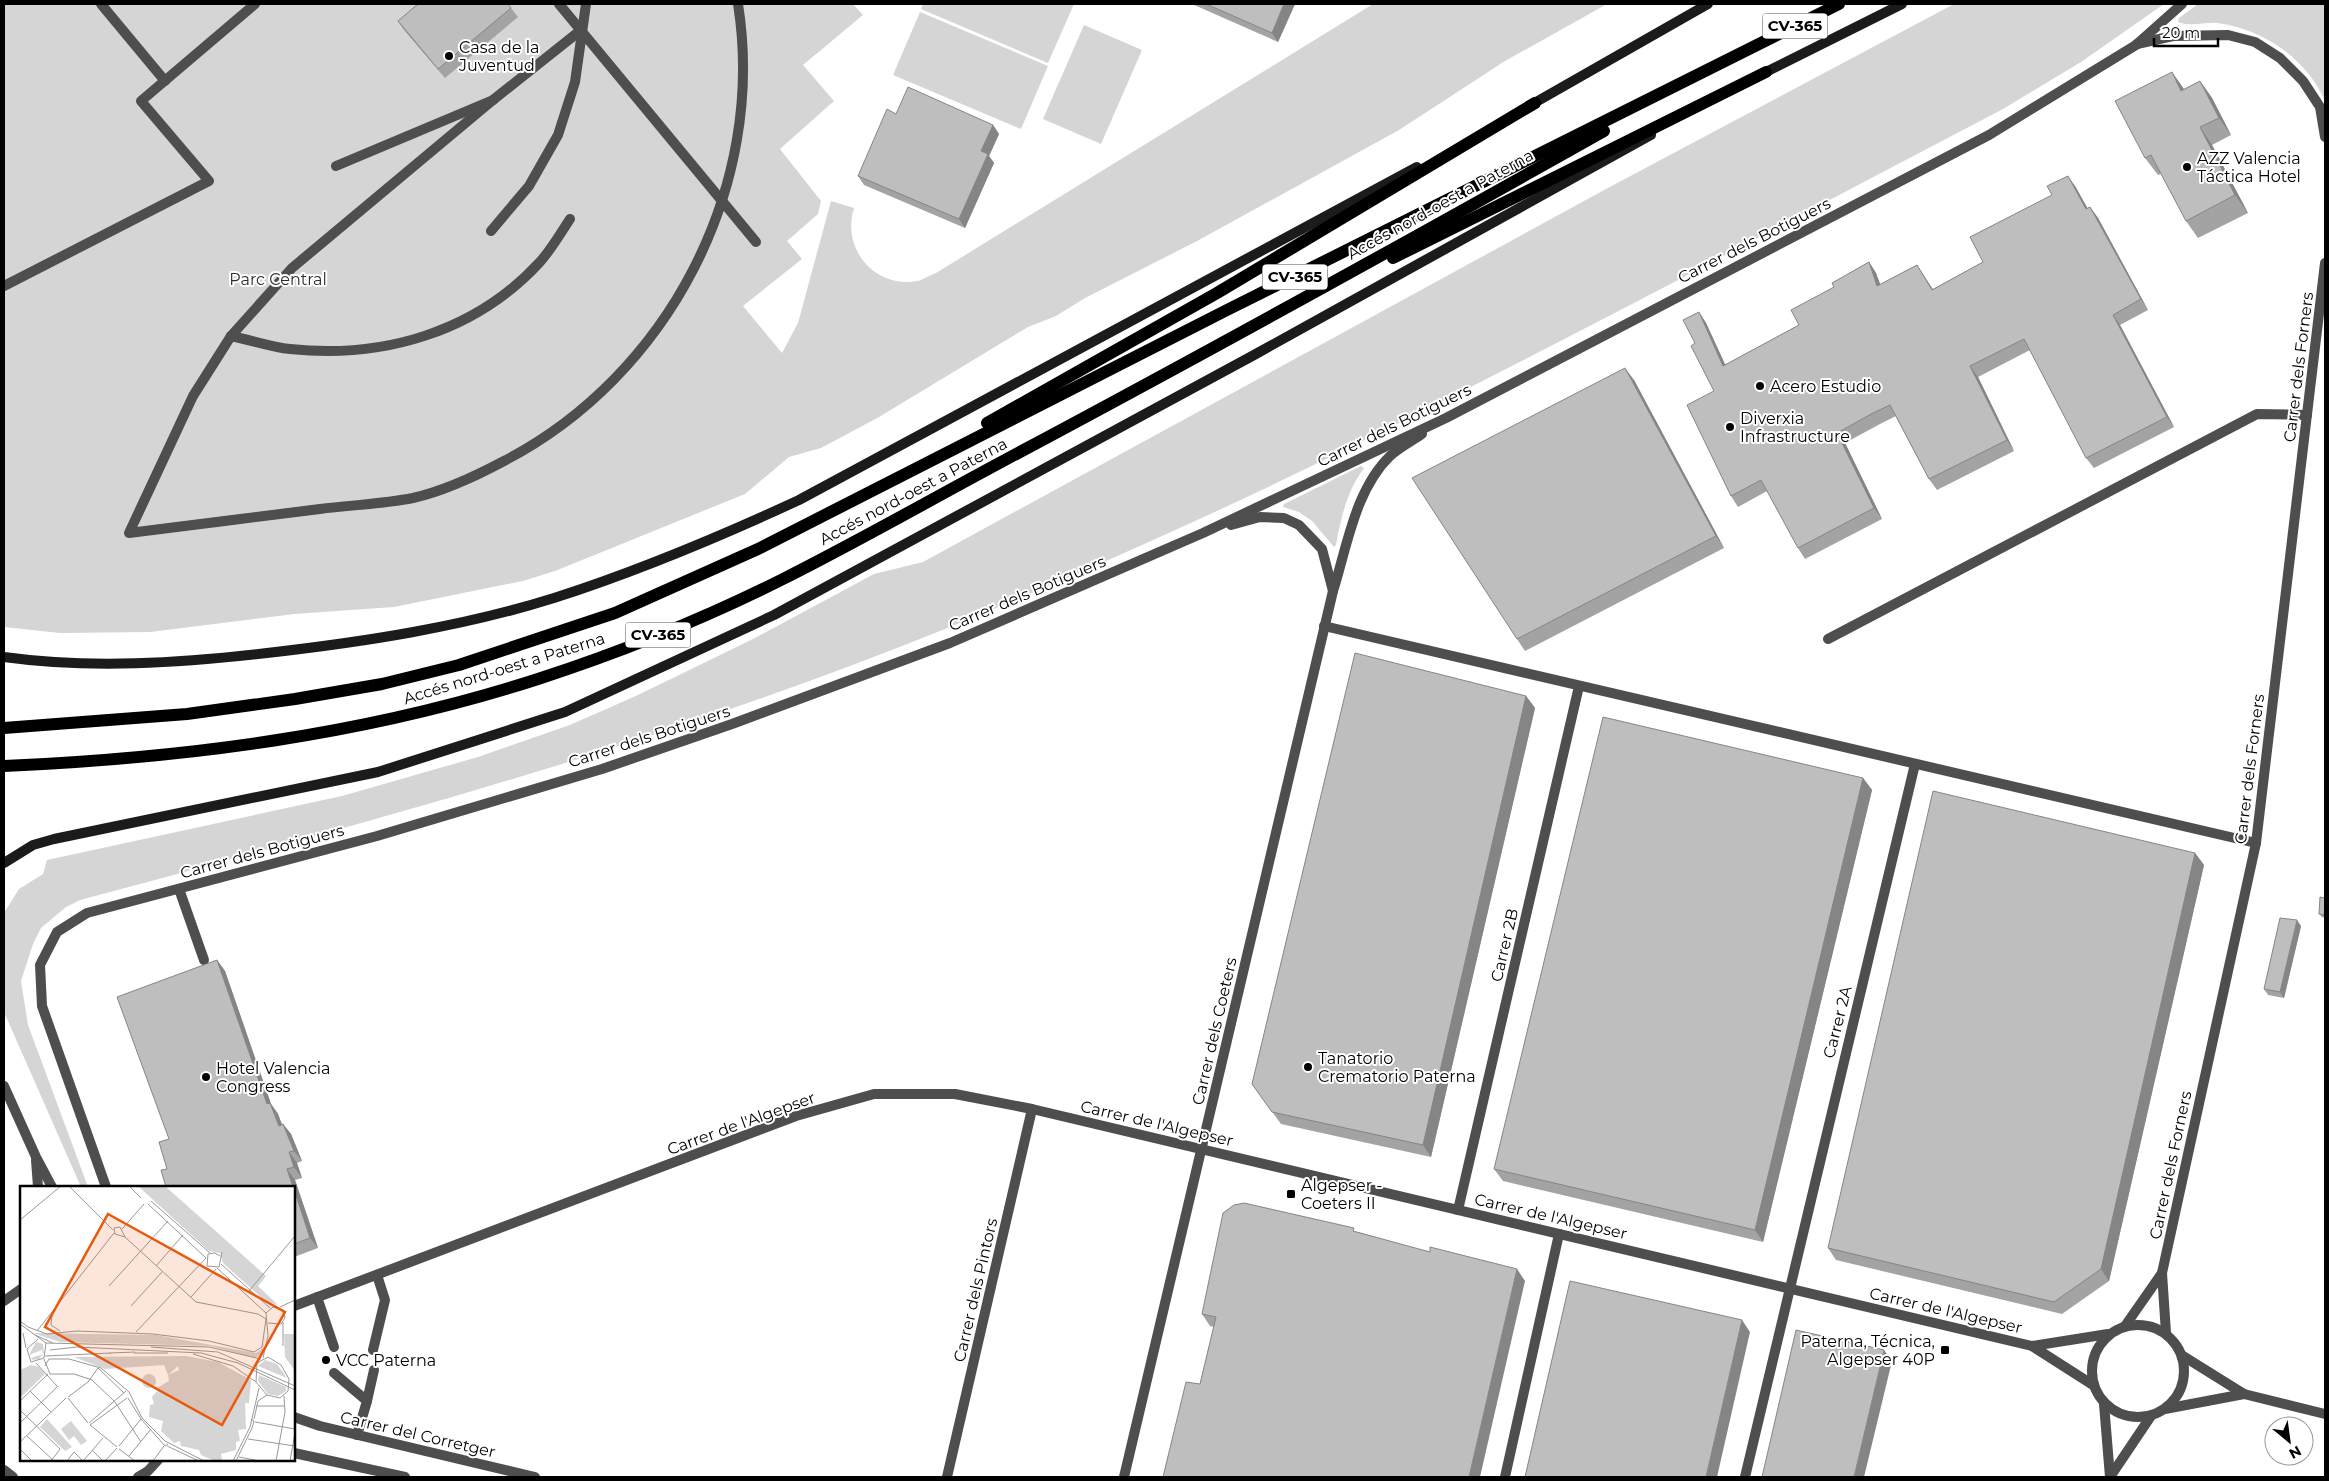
<svg xmlns="http://www.w3.org/2000/svg" width="2329" height="1481" viewBox="0 0 2329 1481" font-family="Montserrat,sans-serif">
	<rect width="100%" height="100%" fill="#fff"/>
	<!-- green -->
	<g fill="#d5d5d5">
		<path d="M 4,4 L 853,4 L 863,15 L 803,65 L 834,101 L 780,149 L 821,201 L 818,214 L 787,241 L 802,259 L 743,306 L 782,353 L 798,323 L 831,201 L 854,208 C 841,249 875,289 918,281 C 924,279 930,275 936,273 L 1373,4 L 1607,4 L 1505,61 L 1399,130 L 1197,241 L 1085,298 L 1056,316 L 1028,327 L 879,417 L 821,448 L 789,457 L 745,494 L 555,571 L 523,581 L 394,607 L 294,614 L 150,632 L 60,633 L 4,627 Z"/>
		<polygon points="923,4 1074,4 1048,63 921,9"/>
		<path d="M 1954,4 L 2164,4 L 2081,62 L 2003,109 C 1758,237 1515,369 1266,488 C 1159,539 1050,586 940,631 C 660,744 371,822 80,900 L 66,907 L 41,928 L 33,944 L 21,981 L 28,1025 L 88,1187 L 81,1187 L 4,1012 L 4,913 L 19,889 L 43,874 L 47,860 L 342,796 L 478,757 L 570,725 L 638,695 L 753,639 L 874,574 L 923,562 L 1606,189 Z"/>
		<path d="M 2198,4 L 2325,4 L 2325,101 C 2306,58 2263,29 2217,23 C 2205,22 2189,27 2178,22 L 2179,18 Z"/>
		<polygon points="920,12 1048,66 1021,129 893,75"/>
		<polygon points="1084,25 1142,50 1101,144 1043,119"/>
		<path d="M 1361,466 L 1364,468 C 1347,491 1341,517 1336,545 L 1334,547 L 1312,521 L 1299,512 L 1283,507 L 1284,504 Z"/>
	</g>
	<g fill="none" stroke-linecap="round" stroke-linejoin="round">
		<!-- lane -->
		<g stroke="#4e4e4e" stroke-width="10">
			<polyline points="1324,626 2256,843"/>
			<polyline points="1828,639 2257,414 2307,415"/>
			<polyline points="179,889 204,960"/>
			<polyline points="317,1297 334,1347"/>
			<polyline points="373,1350 385,1300 377,1275"/>
			<polyline points="334,1373 367,1401 357,1435"/>
			<polyline points="367,1401 374,1370"/>
		</g>
		<!-- street -->
		<g stroke="#4e4e4e" stroke-width="10">
			<polyline points="101,4 165,81"/>
			<polyline points="559,4 756,242"/>
			<polyline points="2137,44 2173,36 2228,35 2255,42 2280,58 2303,81 2320,107 2325,137"/>
			<path d="M 493,100 L 292,268 L 231,336 L 193,396 L 129,533 C 193,525 256,517 320,509 C 351,505 383,504 413,498 C 444,491 476,476 504,461 C 668,376 767,187 738,4"/>
			<polyline points="336,166 493,100 581,30"/>
			<polyline points="491,231 529,186 558,135 575,82 586,4"/>
			<polyline points="4,286 209,181 141,101 255,4"/>
			<path d="M 231,336 C 251,340 271,347 290,349 C 383,359 475,332 539,263 C 551,250 560,234 570,219"/>
			<polyline points="1231,525 1260,517 1284,518 1299,525 1322,549 1333,591"/>
			<polyline points="4,1086 36,1157 52,1187"/>
			<polyline points="36,1160 38,1187"/>
			<polyline points="106,1187 42,1006 40,965 57,932 87,913 377,836 602,769 732,724 950,643 1203,533 1446,418 1989,135 2136,45 2182,4"/>
			<polyline points="1458,1210 1579,686"/>
			<polyline points="4,1301 21,1289"/>
			<polyline points="294,1306 796,1116 874,1094 955,1094 1032,1109 2032,1346 2093,1385"/>
			<circle cx="2138" cy="1371" r="46"/>
			<polyline points="2125,1326 2162,1273"/>
			<polyline points="2166,1333 2162,1273 2256,843 2325,263"/>
			<polyline points="2032,1346 2108,1334"/>
			<polyline points="2183,1356 2244,1394 2325,1414"/>
			<polyline points="2104,1404 2110,1477"/>
			<polyline points="2165,1409 2244,1394"/>
			<polyline points="294,1417 320,1426 535,1477"/>
			<polyline points="294,1453 405,1477"/>
			<polyline points="4,1470 13,1477"/>
			<polyline points="138,1477 148,1471 158,1460"/>
			<polyline points="947,1477 1032,1109"/>
			<path d="M 1124,1477 L 1333,591 C 1347,547 1355,490 1390,456 C 1399,448 1412,441 1422,434"/>
			<polyline points="1505,1477 1559,1234"/>
			<polyline points="1745,1477 1915,764"/>
			<polyline points="2110,1477 2151,1416"/>
		</g>
		<!-- secondary -->
		<g stroke="#1b1b1b" stroke-width="10">
			<polyline points="1760,75 1902,4"/>
			<polyline points="1529,106 1708,4"/>
			<path d="M 4,657 C 90,669 181,663 267,653 C 363,642 462,627 554,598 C 638,571 719,537 799,500 L 1417,167"/>
			<polyline points="4,863 33,845 54,839 378,772 565,712 774,615 1254,355 1651,135"/>
		</g>
		<!-- primary -->
		<g stroke="#000" stroke-width="12">
			<polyline points="1393,258 1766,72"/>
			<polyline points="987,423 1217,293 1535,103"/>
			<polyline points="4,728 187,714 295,699 382,684 459,665 615,613 758,549 1227,310 1839,4"/>
			<path d="M 4,766 C 185,758 365,735 538,679 C 621,652 703,619 781,580 C 857,542 930,500 1005,460 C 1206,353 1405,243 1604,131"/>
		</g>
	</g>
	<!-- wall -->
	<g fill="#a3a3a3">
		<polygon points="1192,4 1295,4 1278,42"/>
		<polygon points="511,8 518,17 445,78 404,30 398,21"/>
		<polygon points="2200,81 2212,98 2231,135 2212,145 2248,213 2198,238 2186,221 2161,174 2158,175 2145,158 2184,89"/>
		<polygon points="896,114 993,125 999,134 989,156 994,163 965,228 864,185 858,176"/>
		<polygon points="2075,186 2088,209 2090,207 2098,218 2148,310 2120,325 2174,427 2094,468 2086,458 2030,350 1978,377 2014,451 1937,490 1929,479 1896,416 1880,424 1845,443 1882,519 1805,559 1798,548 1767,491 1738,507 1731,496 1714,391 1695,343 1699,312 1706,323 1725,365 1799,325 1834,287 1869,262 1876,273 1880,285 1917,265 1933,289 1983,262"/>
		<polygon points="1634,380 1724,548 1525,651 1517,639"/>
		<polygon points="1526,696 1535,708 1431,1157 1281,1124 1252,1084"/>
		<polygon points="1863,778 1872,790 1763,1242 1503,1181 1494,1169"/>
		<polygon points="2195,853 2204,865 2109,1281 2062,1314 1836,1260 1828,1248"/>
		<polygon points="2325,898 2325,918 2322,917 2319,914"/>
		<polygon points="2301,926 2284,998 2268,995 2264,989"/>
		<polygon points="217,960 225,971 271,1104 278,1114 282,1124 283,1124 291,1134 302,1161 297,1163 302,1178 295,1180 318,1248 294,1257 294,1187 169,1139"/>
		<polygon points="1357,1232 1525,1281 1200,1384 1214,1327 1210,1326 1202,1314"/>
	</g>
	<!-- shaded-wall -->
	<g fill="#858585">
		<polygon points="1284,4 1295,4 1278,42 1272,33"/>
		<polygon points="2172,72 2184,89 2181,91"/>
		<polygon points="2200,81 2212,98 2231,135 2219,118"/>
		<polygon points="993,125 999,134 989,156 994,163 965,228 959,219 981,151"/>
		<polygon points="2200,127 2212,145 2248,213 2235,195"/>
		<polygon points="2068,176 2075,186 2094,220 2086,209"/>
		<polygon points="2090,207 2098,218 2148,310 2141,299"/>
		<polygon points="1869,262 1876,273 1885,297 1877,286"/>
		<polygon points="1699,312 1706,323 1731,377 1723,366"/>
		<polygon points="2113,315 2120,325 2174,427 2167,417"/>
		<polygon points="1970,366 1978,377 2014,451 2007,440"/>
		<polygon points="1625,368 1634,380 1724,548 1716,536"/>
		<polygon points="1837,433 1845,443 1882,519 1874,508"/>
		<polygon points="1526,696 1535,708 1431,1157 1423,1145"/>
		<polygon points="1863,778 1872,790 1763,1242 1755,1230"/>
		<polygon points="2195,853 2204,865 2109,1281 2101,1269"/>
		<polygon points="2297,920 2301,926 2284,998 2280,992"/>
		<polygon points="217,960 225,971 271,1104 278,1114 286,1137 279,1126 267,1104"/>
		<polygon points="283,1124 291,1134 302,1161 294,1151"/>
		<polygon points="289,1152 297,1163 302,1178 294,1167"/>
		<polygon points="287,1169 295,1180 318,1248 310,1238"/>
		<polygon points="1517,1269 1525,1281 1480,1477 1469,1477"/>
		<polygon points="1742,1320 1750,1332 1717,1477 1706,1477"/>
		<polygon points="1884,1350 1892,1361 1864,1477 1854,1477"/>
	</g>
	<!-- building -->
	<g fill="#bebebe" stroke="#858585">
		<polygon points="418,4 508,4 511,8 438,69 398,21"/>
		<polygon points="1206,4 1284,4 1272,33"/>
		<polygon points="2172,72 2181,91 2200,81 2219,118 2200,127 2235,195 2186,221 2151,155 2145,158 2115,101"/>
		<polygon points="908,87 993,125 981,151 988,154 959,219 858,176 887,109 896,114"/>
		<polygon points="2068,176 2086,209 2090,207 2141,299 2113,315 2167,417 2086,458 2024,339 1970,366 2007,440 1929,479 1890,405 1873,413 1837,433 1874,508 1798,548 1761,480 1731,496 1687,405 1714,391 1691,346 1695,343 1683,320 1699,312 1723,366 1799,325 1791,310 1834,287 1832,283 1869,262 1877,286 1917,265 1932,290 1983,262 1970,237 2052,195 2047,186"/>
		<polygon points="1625,368 1716,536 1517,639 1412,478"/>
		<polygon points="1355,653 1526,696 1423,1145 1272,1112 1252,1084"/>
		<polygon points="1603,717 1863,778 1755,1230 1494,1169"/>
		<polygon points="1933,791 2195,853 2101,1269 2054,1302 1828,1248"/>
		<polygon points="2320,897 2325,898 2325,915 2319,914"/>
		<polygon points="2280,918 2297,920 2280,992 2264,989"/>
		<polygon points="217,960 267,1104 270,1103 279,1126 283,1124 294,1151 289,1152 294,1167 287,1169 293,1187 166,1187 161,1170 167,1169 159,1142 169,1139 117,997"/>
		<polygon points="294,1189 310,1238 294,1244"/>
		<polygon points="1244,1203 1354,1228 1353,1231 1430,1252 1430,1247 1517,1269 1469,1477 1163,1477 1186,1382 1200,1384 1216,1317 1202,1314 1223,1213 1234,1205"/>
		<polygon points="1570,1281 1742,1320 1706,1477 1525,1477"/>
		<polygon points="1796,1330 1884,1350 1854,1477 1762,1477"/>
	</g>
	<!-- markers -->
	<g fill="#000" stroke="#fff" stroke-width="2">
		<circle cx="449" cy="56" r="5"/>
		<circle cx="2187" cy="167" r="5"/>
		<circle cx="1760" cy="386" r="5"/>
		<circle cx="1730" cy="427" r="5"/>
		<circle cx="1308" cy="1067" r="5"/>
		<circle cx="206" cy="1077" r="5"/>
		<rect x="1286" y="1189" width="10" height="10" rx="2.5"/>
		<rect x="1940" y="1345" width="10" height="10" rx="2.5"/>
		<circle cx="326" cy="1360" r="5"/>
	</g>
	<g text-anchor="middle" stroke-width="4" stroke-linejoin="round" paint-order="stroke">
		<!-- shield labels -->
		<g fill="#fff" stroke="#4c4c4c" stroke-width="1">
			<rect x="1762.5" y="13.5" width="65" height="25" rx="4"/>
			<rect x="1262.5" y="264.5" width="65" height="25" rx="4"/>
			<rect x="625.5" y="622.5" width="65" height="25" rx="4"/>
		</g>
		<g font-size="15" font-weight="bold" fill="#000">
			<text x="1795" y="31">CV-365</text>
			<text x="1295" y="282">CV-365</text>
			<text x="658" y="640">CV-365</text>
		</g>
		<!-- poi labels -->
		<g font-size="16" fill="#000" stroke="#fff" text-anchor="start">
			<text x="459" y="53">Casa de la<tspan x="459" dy="18">Juventud</tspan></text>
			<text x="2197" y="164">AZZ Valencia<tspan x="2197" dy="18">Táctica Hotel</tspan></text>
			<text x="1770" y="392">Acero Estudio</text>
			<text x="1740" y="424">Diverxia<tspan x="1740" dy="18">Infrastructure</tspan></text>
			<text x="1318" y="1064">Tanatorio<tspan x="1318" dy="18">Crematorio Paterna</tspan></text>
			<text x="216" y="1074">Hotel Valencia<tspan x="216" dy="18">Congress</tspan></text>
			<text x="1301" y="1191">Algepser -<tspan x="1301" dy="18">Coeters II</tspan></text>
			<text x="1935" y="1347" text-anchor="end">Paterna, Técnica,<tspan x="1935" dy="18">Algepser 40P</tspan></text>
			<text x="336" y="1366">VCC Paterna</text>
		</g>
		<!-- street labels -->
		<g font-size="16" fill="#000" stroke="#fff">
			<text transform="translate(1440 204) rotate(-29)" y="6">Accés nord-oest a Paterna</text>
			<text transform="translate(1754 240) rotate(-27)" y="6">Carrer dels Botiguers</text>
			<text transform="translate(2298 367) rotate(-83)" y="6">Carrer dels Forners</text>
			<text transform="translate(1394 425) rotate(-26)" y="6">Carrer dels Botiguers</text>
			<text transform="translate(913 491) rotate(-28)" y="6">Accés nord-oest a Paterna</text>
			<text transform="translate(1027 593) rotate(-23)" y="6">Carrer dels Botiguers</text>
			<text transform="translate(504 668) rotate(-17)" y="6">Accés nord-oest a Paterna</text>
			<text transform="translate(649 736) rotate(-18)" y="6">Carrer dels Botiguers</text>
			<text transform="translate(2249 769) rotate(-83)" y="6">Carrer dels Forners</text>
			<text transform="translate(262 851) rotate(-15)" y="6">Carrer dels Botiguers</text>
			<text transform="translate(1504 945) rotate(-77)" y="6">Carrer 2B</text>
			<text transform="translate(1837 1022) rotate(-76)" y="6">Carrer 2A</text>
			<text transform="translate(1214 1031) rotate(-77)" y="6">Carrer dels Coeters</text>
			<text transform="translate(741 1123) rotate(-20)" y="6">Carrer de l'Algepser</text>
			<text transform="translate(1157 1123) rotate(13)" y="6">Carrer de l'Algepser</text>
			<text transform="translate(2170 1165) rotate(-78)" y="6">Carrer dels Forners</text>
			<text transform="translate(1551 1216) rotate(13)" y="6">Carrer de l'Algepser</text>
			<text transform="translate(975 1290) rotate(-77)" y="6">Carrer dels Pintors</text>
			<text transform="translate(1946 1310) rotate(13)" y="6">Carrer de l'Algepser</text>
			<text transform="translate(418 1434) rotate(13)" y="6">Carrer del Corretger</text>
		</g>
		<!-- park labels -->
		<g font-size="16" fill="#2c2c2c" stroke="#fff">
			<text x="278" y="285">Parc Central</text>
		</g>
	</g>
	<!-- overview -->
	<g transform="translate(20 1186)">
		<rect width="275" height="275" fill="#fff"/>
		<path d="M 118,0 L 145,0 L 246,90 L 238,100 L 258,119 L 245,115 L 203,77 L 200,67 L 189,65 ZM 246,141 L 243,167 L 235,172 L 190,160 L 40,156 L 13,147 L 136,149 L 236,167 L 243,162 ZM 264,148 L 275,148 L 275,185 L 265,171 ZM 16,156 L 23,158 L 24,167 L 19,173 L 13,174 L 11,172 L 23,168 L 22,164 L 9,169 ZM 166,170 L 198,176 L 231,194 L 229,217 L 225,217 L 226,243 L 218,244 L 220,255 L 216,256 L 216,264 L 201,268 L 202,274 L 193,274 L 181,269 L 179,264 L 161,260 L 160,255 L 154,257 L 141,245 L 143,235 L 129,231 L 130,219 L 134,218 L 132,211 L 137,205 L 139,209 L 137,202 L 149,195 L 148,189 L 159,184 L 158,180 L 148,189 L 144,179 L 85,183 L 54,171 ZM 245,174 L 257,178 L 267,192 L 238,180 ZM 11,179 L 19,181 L 25,188 L 0,212 L 0,184 ZM122 195a7 7 0 1 1 14 0a7 7 0 1 1-14 0ZM 239,189 L 266,201 L 266,205 L 258,210 L 248,208 L 238,195 ZM 27,233 L 52,261 L 45,265 L 20,241 ZM 51,235 L 67,255 L 61,259 L 54,250 L 49,254 L 41,243 Z" fill="#d5d5d5"/>
		<path fill="none" stroke="#999" stroke-width="1" d="M 49,0 L 93,44M 109,0 L 121,12M 131,15 L 190,67M 128,18 L 186,72M 0,34 L 41,0M 102,43 L 124,18M 105,51 L 95,48 L 94,42 L 100,41 L 105,51 L 176,116 L 238,128 L 246,133M 200,70 L 195,67 L 188,68 L 187,80 L 199,81 L 202,66M 201,78 L 250,122M 136,80 L 163,49M 197,82 L 246,127M 89,100 L 148,35M 229,105 L 275,50M 171,111 L 196,83M 111,120 L 142,86M 260,121 L 275,114M 32,129 L 31,139 L 40,145M 0,135 L 8,141 L 27,148 L 57,145 L 133,148 L 189,155 L 234,166 L 242,161 L 246,133M 263,136 L 263,160M 0,138 L 26,157 L 189,161 L 241,173M 17,145 L 94,47M 116,146 L 186,72M 3,147 L 6,162M 15,149 L 33,157M 18,153 L 7,163 L 11,176 L 24,172 L 26,157M 131,161 L 198,166 L 275,200M 30,164 L 57,161 L 181,167 L 218,177 L 275,204M 90,167 L 115,166M 114,167 L 148,167M 173,168 L 213,180 L 236,196M 25,170 L 91,167M 248,171 L 261,179 L 269,193 L 268,205 L 260,212 L 247,209 L 236,196 L 237,177 ZM 243,172 L 248,150 L 246,127 L 253,121 L 262,124 L 265,132 L 261,138 L 248,137M 24,173 L 30,188M 16,177 L 37,200M 25,180 L 29,173 L 49,173 L 81,182 L 109,206 L 122,232 L 145,255 L 184,275M 78,182 L 104,207M 30,188 L 54,188 L 72,194 L 95,216 L 121,256M 10,205 L 31,226M 48,211 L 68,196 L 78,182M 48,212 L 68,237M 108,212 L 121,233 L 145,260 L 148,258M 0,215 L 28,188M 236,220 L 264,220M 0,224 L 40,263 L 31,275M 234,233 L 238,215 L 247,209M 235,236 L 275,243M 0,237 L 38,200M 69,237 L 106,205M 70,239 L 107,212M 70,239 L 97,261M 7,250 L 34,275M 228,253 L 275,260M 0,256 L 46,212M 99,260 L 121,233M 147,260 L 179,275M 0,263 L 12,275M 99,263 L 115,275M 72,264 L 83,275M 109,270 L 131,243M 219,271 L 240,275M 47,275 L 54,266 L 63,275 L 83,252M 85,275 L 97,262M 133,275 L 144,260M 213,275 L 230,241 L 239,202M 216,275 L 232,242 L 234,235 L 231,233M 256,275 L 265,226 L 264,210M 270,275 L 275,247"/>
		<path fill="#e8590c" fill-opacity="0.15" stroke="#e8590c" stroke-width="2.5" d="M 88,28 L 265,126 L 202,239 L 25,141 Z"/>
		<rect width="275" height="275" fill="none" stroke="#000" stroke-width="2.5"/>
	</g>
	<!-- border -->
	<rect width="2329" height="1481" fill="none" stroke="#000000" stroke-width="10"/>
	<!-- north arrow -->
	<g transform="translate(2289 1441) rotate(151)"><circle r="24" fill="#ffffff" stroke="#999999"/>
	<path d="M0-4L9 19L0 12L-9 19Z" fill="#000000"/>
	<text y="-8" font-size="14" font-weight="bold" text-anchor="middle" fill="#000000">N</text>
	</g>
	<!-- scale -->
	<path d="M2154 38v8h64v-8" fill="none" stroke="#000000" stroke-width="2.5"/>
	<text x="2162" y="38" font-size="15" fill="#000000" stroke="#ffffff" stroke-width="4" paint-order="stroke">20 m</text>
</svg>
